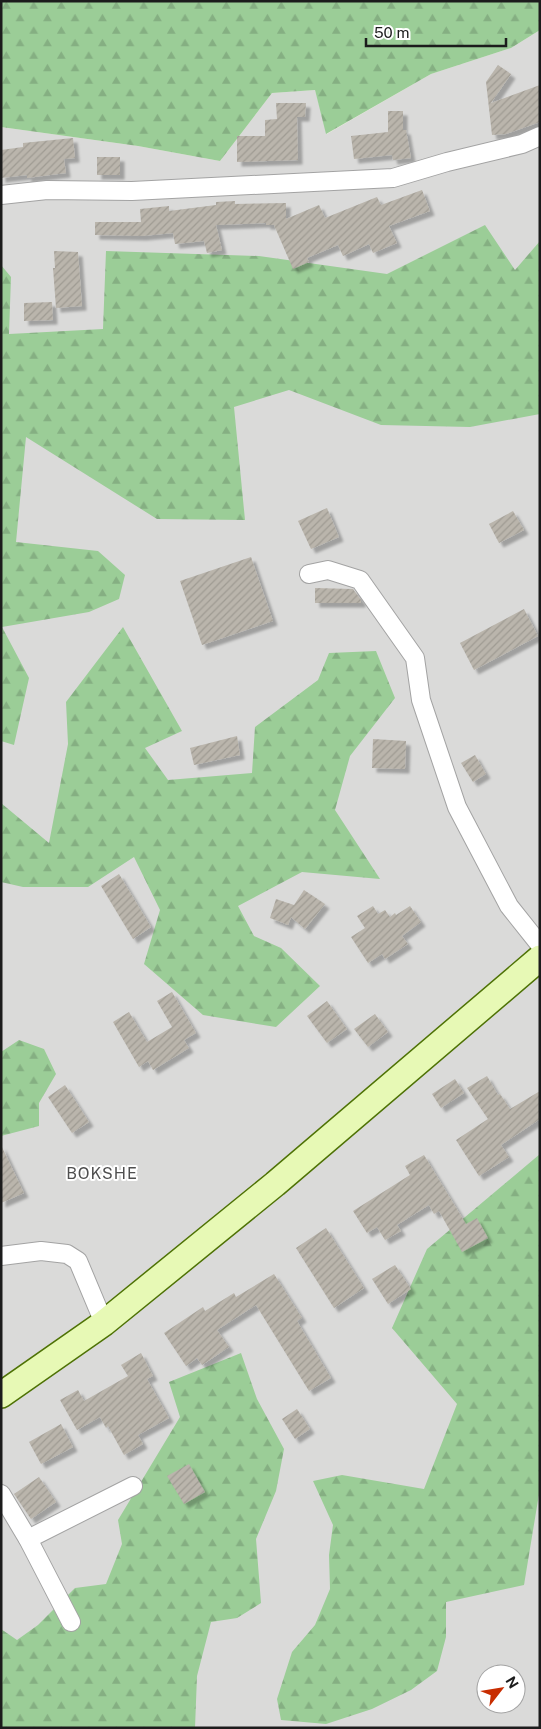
<svg xmlns="http://www.w3.org/2000/svg" width="541" height="1729" viewBox="0 0 541 1729" font-family="'Public Sans',sans-serif">
	<defs>
		<pattern id="forest-firs" width="22" height="20" patternUnits="userSpaceOnUse" patternTransform="scale(1.25)"><rect width="22" height="20" fill="#9bcd97"/><path d="M5 1l3.5 6h-7zM16 11l3.5 6h-7z" fill="#85af82"/></pattern>
		<pattern id="building-hatch" width="6" height="6" patternUnits="userSpaceOnUse" patternTransform="scale(1.25)"><rect width="6" height="6" fill="#bab5ac"/><path d="M-1 1l2-2M0 6l6-6M5 7l2-2" fill="none" stroke="#9f9b93"/></pattern>
		<filter id="shadow"><feDropShadow dx="4.5" dy="4.5" stdDeviation="1" flood-color="#0004"/></filter>
	</defs>
	<rect width="100%" height="100%" fill="#eeece2"/>
	<!-- residential -->
	<path fill="#dadad9" fill-rule="evenodd" d="M 540,30 L 540,1728 L 1,1728 L 1,127 L 138,146 L 220,161 L 272,93 L 315,90 L 327,134 L 431,74 L 511,48 ZM 486,1674 L 516,1674 L 516,1704 L 486,1704 Z"/>
	<!-- forest -->
	<g fill="url(#forest-firs)">
		<polygon points="1,1 540,1 540,30 511,48 431,74 326,134 315,90 272,93 220,161 138,146 1,127"/>
		<polygon points="485,225 515,270 540,241 540,414 470,427 381,425 289,390 234,407 245,520 157,519 26,437 16,542 98,551 125,575 119,599 89,612 2,627 29,678 14,745 1,741 1,265 11,277 9,334 103,329 106,251 259,256 387,274"/>
		<polygon points="123,627 182,731 145,748 168,780 252,773 255,727 318,680 329,653 376,651 395,698 350,756 335,810 380,879 302,872 238,906 254,936 281,948 320,986 276,1027 203,1015 144,964 160,910 134,857 88,887 23,887 1,882 1,803 49,843 68,744 66,702"/>
		<polygon points="19,1040 44,1049 56,1074 39,1103 39,1126 1,1136 1,1052"/>
		<polygon points="540,1154 540,1488 524,1585 446,1602 446,1637 437,1671 411,1690 372,1709 326,1724 281,1720 277,1699 292,1652 315,1625 330,1589 329,1555 333,1525 313,1481 342,1475 424,1489 457,1404 392,1328 427,1249"/>
		<polygon points="241,1353 257,1399 284,1449 276,1491 256,1539 261,1603 237,1618 211,1622 197,1676 195,1728 1,1728 1,1629 17,1640 38,1625 75,1588 106,1584 122,1544 118,1520 180,1417 169,1382"/>
	</g>
	<!-- building -->
	<g fill="url(#building-hatch)" filter="url(#shadow)">
		<polygon points="498,65 511,74 491,103 540,85 540,122 506,134 492,135 486,82"/>
		<polygon points="276,103 306,103 305,117 297,117 298,160 237,162 237,136 265,136 265,120 277,119"/>
		<polygon points="388,111 403,111 403,130 406,130 411,158 393,160 392,155 354,159 351,136 388,132"/>
		<polygon points="73,138 75,158 64,159 66,173 27,178 27,175 1,178 1,150 23,147 23,143"/>
		<rect x="97" y="157" width="23" height="18"/>
		<polygon points="422,190 430,211 389,226 397,243 373,253 369,244 343,256 338,245 307,258 309,262 293,269 274,225 266,225 266,223 216,225 222,250 207,253 204,241 175,244 173,233 142,236 95,235 95,222 141,222 140,209 169,206 169,211 216,205 216,202 235,201 235,204 286,203 286,219 319,205 325,218 377,197 381,205"/>
		<polygon points="54,251 78,252 82,306 56,308 53,268 55,268"/>
		<polygon points="52,302 53,320 24,321 24,303"/>
		<polygon points="327,508 339,537 311,549 298,521"/>
		<polygon points="513,511 524,530 499,543 489,524"/>
		<polygon points="251,557 273,621 202,645 180,581"/>
		<polygon points="315,588 353,589 361,600 361,603 315,603"/>
		<polygon points="524,609 538,636 474,670 460,643"/>
		<polygon points="237,736 240,755 194,765 190,748"/>
		<polygon points="373,739 406,741 405,769 372,768"/>
		<polygon points="475,755 486,774 473,782 461,763"/>
		<polygon points="119,874 151,927 133,939 101,886"/>
		<polygon points="304,890 325,904 305,929 291,917 288,925 270,918 276,899 294,905"/>
		<polygon points="373,906 378,914 385,910 390,917 395,913 396,915 410,906 421,922 402,936 408,944 385,959 382,954 368,963 351,937 365,928 357,916"/>
		<polygon points="172,992 196,1033 184,1040 189,1048 153,1070 148,1061 139,1067 113,1022 129,1012 147,1042 172,1027 157,1001"/>
		<polygon points="327,1001 347,1029 327,1043 307,1016"/>
		<polygon points="375,1014 388,1032 368,1047 354,1029"/>
		<polygon points="487,1076 498,1095 500,1094 510,1109 540,1091 540,1119 501,1145 509,1157 479,1176 456,1140 488,1119 467,1088"/>
		<polygon points="455,1079 464,1093 441,1108 432,1094"/>
		<polygon points="65,1085 89,1122 72,1133 48,1097"/>
		<polygon points="1,1145 24,1193 1,1203"/>
		<polygon points="424,1155 466,1224 477,1218 488,1238 462,1252 439,1211 434,1214 429,1205 397,1225 401,1231 385,1240 377,1227 367,1233 353,1211 410,1175 405,1166"/>
		<polygon points="326,1228 364,1288 334,1308 296,1248"/>
		<polygon points="395,1265 411,1289 388,1304 372,1279"/>
		<polygon points="274,1274 302,1318 297,1321 331,1378 309,1391 256,1305 217,1330 229,1347 202,1365 197,1358 186,1366 164,1333 203,1307 205,1311 234,1293 236,1297"/>
		<polygon points="141,1353 153,1376 147,1379 169,1418 138,1435 143,1444 124,1455 108,1426 106,1428 100,1417 77,1430 60,1400 78,1390 84,1401 128,1376 121,1365"/>
		<polygon points="297,1409 310,1429 295,1439 282,1419"/>
		<polygon points="61,1424 73,1447 41,1464 29,1442"/>
		<polygon points="189,1464 205,1492 184,1504 167,1476"/>
		<polygon points="39,1477 56,1502 31,1519 14,1494"/>
	</g>
	<g fill="none" stroke-linecap="round" stroke-linejoin="round">
		<defs>
			<g id="minor">
				<polyline points="1,195 47,190 132,191 393,178 447,162 522,144 540,136"/>
				<polyline points="309,574 328,570 360,580 415,658 421,700 457,807 509,906 540,945"/>
				<polyline points="1,1256 41,1251 67,1254 78,1261 104,1323"/>
				<polyline points="1,1494 28,1539 71,1622"/>
				<polyline points="28,1539 133,1486"/>
			</g>
			<polyline id="secondary" points="1,1395 104,1323 275,1184 540,958"/>
		</defs>
		<!-- minor casing -->
		<use href="#minor" stroke="#a3a3a3" stroke-width="20"/>
		<!-- secondary casing -->
		<use href="#secondary" stroke="#4e7205" stroke-width="28"/>
		<!-- minor -->
		<use href="#minor" stroke="#fff" stroke-width="18"/>
		<!-- secondary -->
		<use href="#secondary" stroke="#e7f9b5" stroke-width="25"/>
	</g>
	<g text-anchor="middle" stroke-width="4" stroke-linejoin="round" paint-order="stroke">
		<!-- neighbourhood labels -->
		<g font-size="16" letter-spacing="1" fill="#4f4f4f" stroke="#fff">
			<text x="102" y="1179">BOKSHE</text>
		</g>
	</g>
	<!-- border -->
	<rect width="541" height="1729" fill="none" stroke="#1c1c1c" stroke-width="5"/>
	<!-- north arrow -->
	<g transform="translate(501 1689) rotate(59)"><circle r="24" fill="#ffffff" stroke="#a4a4a4"/>
	<path d="M0-4L9 19L0 12L-9 19Z" fill="#c82d01"/>
	<text y="-8" font-size="14" font-weight="bold" text-anchor="middle" fill="#1c1c1c">N</text>
	</g>
	<!-- scale -->
	<path d="M366 38v8h140v-8" fill="none" stroke="#1c1c1c" stroke-width="2.5"/>
	<text x="374" y="38" font-size="15" fill="#1c1c1c" stroke="#ffffff" stroke-width="4" paint-order="stroke">50 m</text>
</svg>
